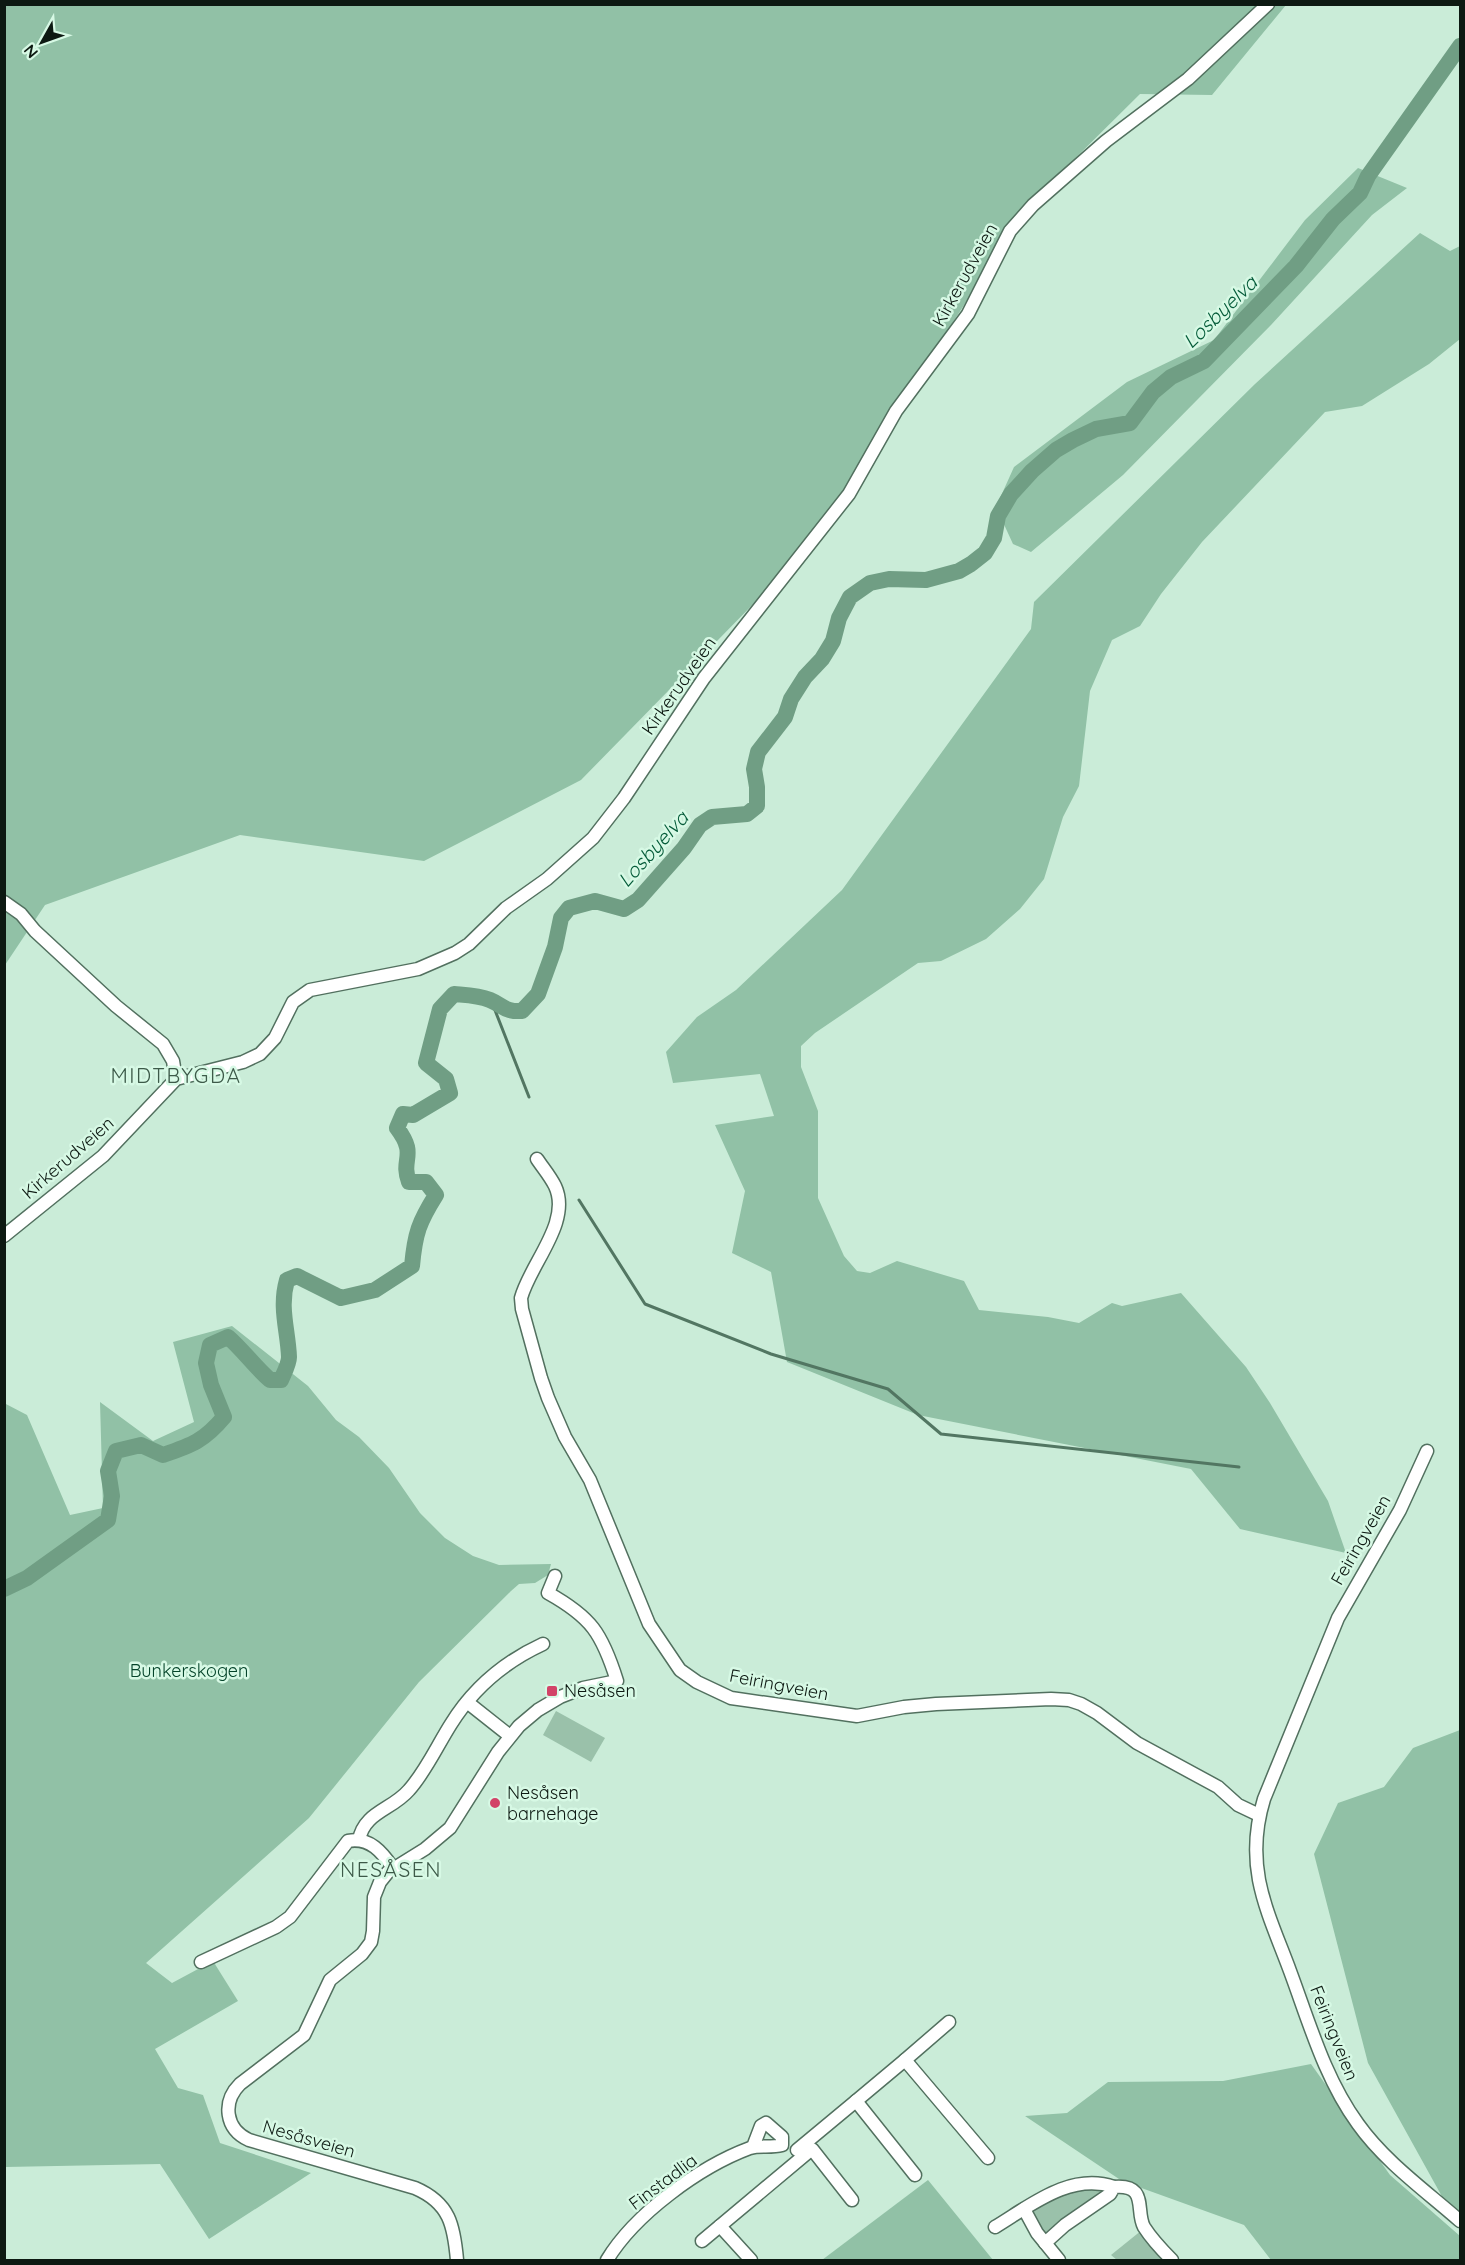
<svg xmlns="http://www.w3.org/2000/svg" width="1465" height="2265" viewBox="0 0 1465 2265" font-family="Quicksand,sans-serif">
	<rect width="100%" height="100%" fill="#caecd8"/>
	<!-- green -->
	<g fill="#9ac1aa">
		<polygon points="556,1711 605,1738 591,1762 543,1735"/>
		<polygon points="1088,2188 1108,2191 1044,2238 1028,2210 1058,2192"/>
		<polygon points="1142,2230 1167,2260 1117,2260 1111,2255"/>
	</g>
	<!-- forest -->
	<g fill="#91c1a6">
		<polygon points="5,5 1286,5 1212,95 1140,94 1029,204 807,549 581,780 424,861 240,835 45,905 5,965"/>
		<polygon points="1358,168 1407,188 1372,215 1271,325 1123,475 1031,552 1013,544 996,507 1014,467 1127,382 1214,340 1305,220"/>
		<polygon points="1420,233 1450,251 1460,246 1460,339 1429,364 1362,406 1325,412 1202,542 1161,594 1140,626 1112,640 1090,691 1079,786 1063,817 1044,879 1020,909 986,939 941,961 918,963 815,1033 801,1046 801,1067 818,1111 818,1198 844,1256 857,1271 870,1273 897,1261 964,1281 979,1310 1048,1317 1079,1323 1112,1303 1122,1306 1181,1293 1246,1367 1270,1403 1328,1501 1346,1553 1240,1529 1191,1469 918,1415 787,1362 771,1272 732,1253 745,1191 715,1125 774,1116 760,1074 673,1083 666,1052 697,1017 736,990 842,890 1031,629 1034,602 1255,384"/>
		<polygon points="232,1326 308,1386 336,1420 359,1437 389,1468 420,1513 445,1538 473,1556 499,1565 551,1564 548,1575 535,1583 519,1584 511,1591 419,1682 309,1818 146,1963 172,1983 213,1961 238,2001 155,2049 178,2088 203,2095 220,2143 311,2173 209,2239 160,2164 5,2167 4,1403 27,1415 70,1515 103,1508 100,1402 153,1441 194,1422 173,1342"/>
		<polygon points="1460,1730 1460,2229 1368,2063 1314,1854 1338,1803 1384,1787 1413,1748"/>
		<polygon points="1311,2064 1390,2175 1460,2236 1460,2260 1271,2260 1244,2225 1122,2181 1025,2116 1067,2113 1108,2082 1223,2081"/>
		<polygon points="928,2180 993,2260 822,2260"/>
	</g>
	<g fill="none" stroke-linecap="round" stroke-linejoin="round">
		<!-- stream -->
		<g stroke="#527662" stroke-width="3">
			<polyline points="491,1000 529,1097"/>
			<polyline points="579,1200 645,1304 771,1354 888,1389 941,1434 1239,1467"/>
		</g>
		<!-- river -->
		<path stroke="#709e84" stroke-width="16" d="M 4,1589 L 27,1578 L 108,1520 L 112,1496 L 108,1471 L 116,1451 L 141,1445 L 163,1455 C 192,1445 204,1441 224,1417 L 211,1385 L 206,1363 L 210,1345 L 228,1337 C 243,1350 254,1366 270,1380 L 281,1380 C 284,1373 289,1364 289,1357 C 288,1330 279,1308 287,1280 L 297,1276 L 341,1298 L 375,1290 L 412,1266 C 415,1233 419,1222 436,1195 L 426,1182 L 409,1182 C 400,1158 418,1156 397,1128 L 403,1114 L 413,1115 L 450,1093 L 446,1079 L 426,1063 L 440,1009 L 454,994 C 466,995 478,995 490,1000 C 504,1006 505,1012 522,1011 L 538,994 L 555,947 L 561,918 L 569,908 L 595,901 L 624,909 L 638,900 L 684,848 L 700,825 L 712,817 L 747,814 L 757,806 L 757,787 L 754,769 L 758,752 L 785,717 L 791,699 L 805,677 L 822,659 L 833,641 L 839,618 L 850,597 L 870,583 L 889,579 L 926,580 L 959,571 L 971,564 L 985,553 L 994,538 L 998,516 L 1011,494 L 1032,471 L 1056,450 L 1073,440 L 1096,429 L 1130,423 L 1153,392 L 1171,377 L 1204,361 L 1296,266 L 1333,219 L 1360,193 L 1368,176 L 1460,46"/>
		<defs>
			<g id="minor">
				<polyline points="4,902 21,914 35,931 116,1006 163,1044 173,1061 176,1079"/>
				<path d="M 537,1159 C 543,1168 550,1176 555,1186 C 572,1222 530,1264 521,1298 L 522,1309 L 541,1378 L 548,1398 L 565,1437 L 590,1480 L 649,1624 L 680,1670 L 697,1682 L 731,1698 L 857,1716 L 904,1707 L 936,1704 L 1051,1699 L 1069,1700 L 1081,1704 L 1097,1713 L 1137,1743 L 1218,1787 L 1238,1805 L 1259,1815"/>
				<polyline points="4,1236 103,1156 176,1079 243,1062 260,1054 275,1038 293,1002 310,990 418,969 455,953 469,944 506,908 547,879 593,838 624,798 704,678 849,494 896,411 968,314 1010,231 1033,205 1106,141 1188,79 1268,4"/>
				<path d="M 1427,1451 L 1400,1510 L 1338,1618 L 1264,1799 C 1256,1825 1254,1853 1259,1880 C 1265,1911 1279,1941 1290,1971 C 1309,2022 1325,2079 1358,2124 C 1385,2162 1426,2191 1460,2221"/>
				<polyline points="467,1702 510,1736"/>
				<path d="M 359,1840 C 364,1812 392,1810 409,1790 C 426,1771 437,1746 451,1724 C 474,1687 504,1662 543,1644"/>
				<path d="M 201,1962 L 276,1927 L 290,1917 L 348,1841 C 370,1837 382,1852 393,1868"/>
				<polyline points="905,2060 949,2022"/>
				<polyline points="856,2101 905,2060 988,2158"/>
				<polyline points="797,2150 856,2101 915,2175"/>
				<polyline points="1024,2209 1037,2233 1059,2260"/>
				<polyline points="720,2226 751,2260"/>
				<path d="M 995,2227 C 1030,2206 1070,2172 1114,2187"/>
				<polyline points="702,2241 812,2149 852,2200"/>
				<path d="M 1045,2243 L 1065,2225 L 1110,2194 L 1114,2187 C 1149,2184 1135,2211 1144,2227 C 1151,2238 1163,2251 1172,2260"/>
				<path d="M 457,2260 C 454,2226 450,2203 415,2188 L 249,2140 C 225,2129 222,2102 240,2084 L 304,2035 L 330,1980 L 362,1954 L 371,1942 L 373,1931 L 374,1897 L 380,1882 L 388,1872 L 425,1849 L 450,1828 L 498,1752 L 519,1726 L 538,1710 L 560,1697 L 583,1688 L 617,1681 C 602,1633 591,1617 548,1593 L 555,1576"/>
				<path d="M 607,2260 C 635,2214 699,2167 750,2148 C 760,2145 771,2148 782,2145 L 782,2137 L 766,2123 L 761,2126 L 753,2147"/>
			</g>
		</defs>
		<!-- minor casing -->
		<use href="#minor" stroke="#52705f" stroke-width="15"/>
		<!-- minor -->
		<use href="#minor" stroke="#fff" stroke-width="12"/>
	</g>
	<!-- markers -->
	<g fill="#d24368" stroke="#d7f9e5" stroke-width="2">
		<rect x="546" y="1685" width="12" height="12" rx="3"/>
		<circle cx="495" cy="1803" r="6"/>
	</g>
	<g text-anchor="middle" stroke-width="5" stroke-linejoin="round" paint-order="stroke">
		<!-- street labels -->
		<g font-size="18" fill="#0d1912" stroke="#d7f9e5">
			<text transform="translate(965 275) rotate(-61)" y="6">Kirkerudveien</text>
			<text transform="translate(679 686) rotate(-55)" y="6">Kirkerudveien</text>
			<text transform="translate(68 1158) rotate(-41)" y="6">Kirkerudveien</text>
			<text transform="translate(1361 1540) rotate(-60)" y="6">Feiringveien</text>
			<text transform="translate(779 1685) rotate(11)" y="6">Feiringveien</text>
			<text transform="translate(1334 2033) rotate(68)" y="6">Feiringveien</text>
			<text transform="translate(309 2139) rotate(16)" y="6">Nesåsveien</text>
			<text transform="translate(663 2182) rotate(-37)" y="6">Finstadlia</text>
		</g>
		<!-- park labels -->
		<g font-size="18" fill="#05442a" stroke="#d7f9e5">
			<text x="189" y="1677">Bunkerskogen</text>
		</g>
		<!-- poi labels -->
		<g font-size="18" fill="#0d1912" stroke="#d7f9e5" text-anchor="start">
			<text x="564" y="1697">Nesåsen</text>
			<text x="507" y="1799">Nesåsen<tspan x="507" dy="21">barnehage</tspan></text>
		</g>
		<!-- water labels -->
		<g font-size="20" font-style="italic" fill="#065c3a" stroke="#d7f9e5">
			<text transform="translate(1220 312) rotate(-44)" y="7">Losbyelva</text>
			<text transform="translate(653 849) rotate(-48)" y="7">Losbyelva</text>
		</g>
		<!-- quarter labels -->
		<g font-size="21" letter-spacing="1.5" fill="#3d5a49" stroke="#d7f9e5">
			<text x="176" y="1083">MIDTBYGDA</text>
			<text x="391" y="1877">NESÅSEN</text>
		</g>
	</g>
	<!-- border -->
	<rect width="1465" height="2265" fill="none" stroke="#0d1912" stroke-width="12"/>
	<!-- north arrow -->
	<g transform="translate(42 42) rotate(230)" stroke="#d7f9e5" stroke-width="4.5" paint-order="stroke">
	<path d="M0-4.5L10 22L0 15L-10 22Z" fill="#0d1912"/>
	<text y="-9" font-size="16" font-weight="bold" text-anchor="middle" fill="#0d1912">N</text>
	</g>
</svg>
